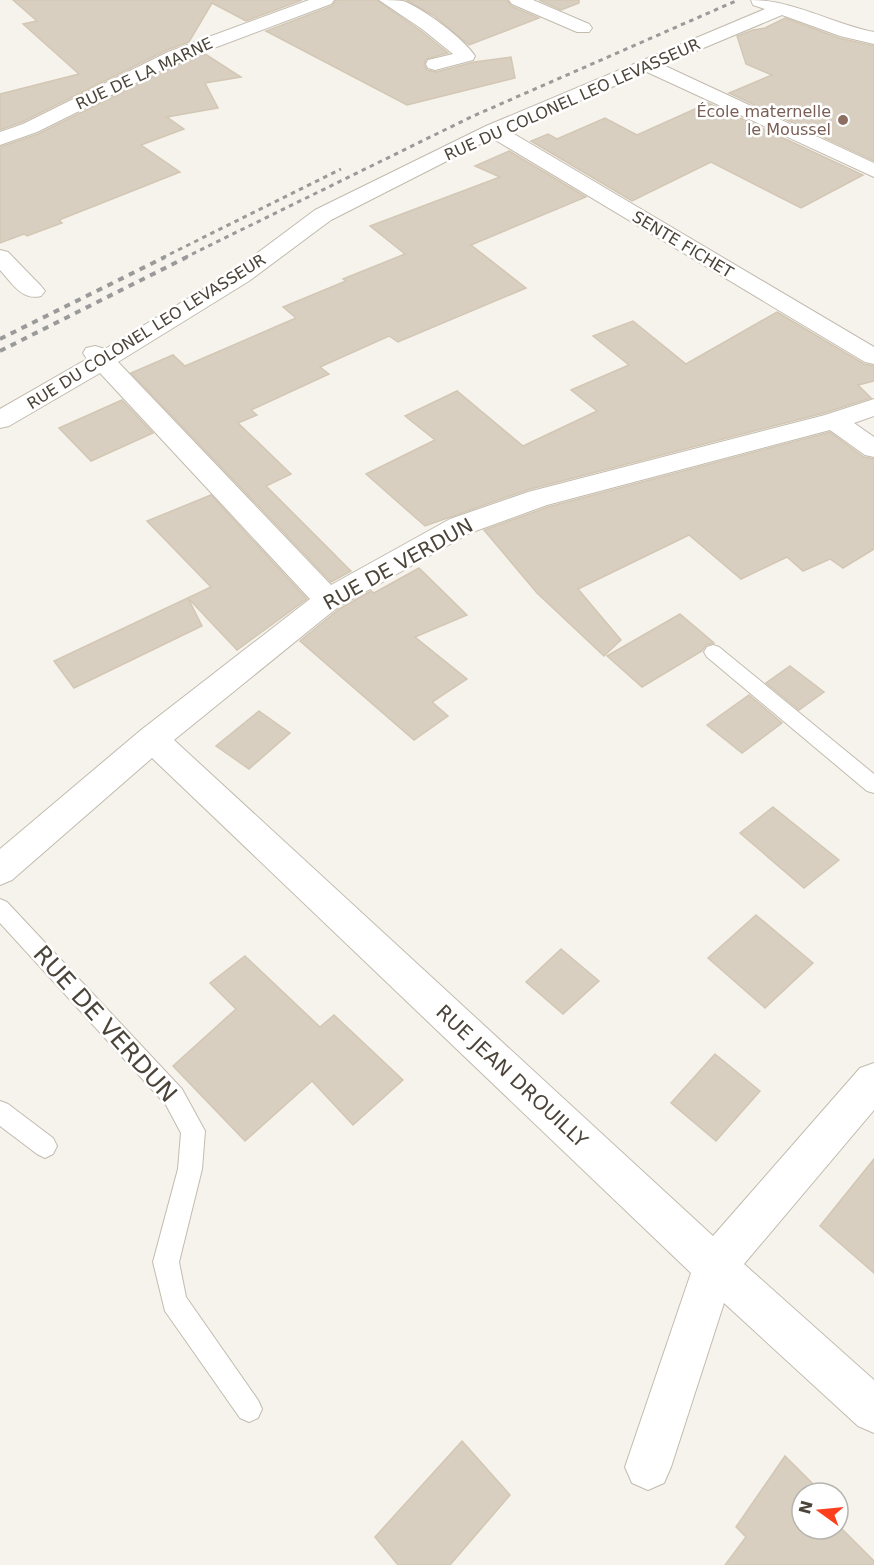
<svg xmlns="http://www.w3.org/2000/svg" width="874" height="1565" viewBox="0 0 874 1565" font-family="'DejaVu Sans',sans-serif">
	<rect width="100%" height="100%" fill="#f6f3ec"/>
	<!-- building -->
	<g fill="#d8cfc1" stroke="#d3c7b4" stroke-width="1.5">
		<polygon points="13,0 302,0 246,21 212,3 189,42 167,50 22,122 0,130 0,94 79,74 23,24 37,21"/>
		<polygon points="336,0 377,0 421,31 448,53 426,59 424,65 427,70 436,72 474,62 511,57 515,78 407,105 266,31 332,6"/>
		<polygon points="406,0 507,0 511,6 539,18 469,45 433,15"/>
		<polygon points="539,0 579,0 579,3 561,10"/>
		<polygon points="785,18 839,38 874,46 874,161 729,93 772,75 746,64 737,36 753,30 765,28"/>
		<polygon points="205,54 241,77 205,83 218,108 167,117 184,129 141,145 180,172 59,220 62,223 27,236 24,234 0,243 0,147 38,134 183,62"/>
		<polygon points="708,103 863,175 801,208 711,162 632,201 531,141 548,134 557,139 605,118 637,135"/>
		<polygon points="509,151 586,197 471,245 526,288 398,342 389,336 320,367 329,374 251,410 257,415 238,423 291,474 266,486 351,571 331,582 131,373 173,355 185,366 296,318 283,307 346,281 343,279 405,254 370,226 500,177 475,166"/>
		<polygon points="777,312 864,364 874,366 874,381 858,385 871,398 824,413 527,490 425,526 366,474 435,440 405,416 457,391 523,446 597,411 571,390 629,365 593,336 633,321 686,364"/>
		<polygon points="122,400 153,433 91,461 59,428"/>
		<polygon points="830,432 864,457 874,459 874,549 843,568 830,559 803,571 787,557 741,579 689,535 578,589 621,640 604,656 537,593 484,530 548,507"/>
		<polygon points="211,495 307,599 237,650 188,598 202,626 74,688 54,661 211,587 147,521"/>
		<polygon points="419,568 467,615 415,637 467,679 432,702 448,716 414,740 300,641 339,609 371,591 374,593"/>
		<polygon points="680,614 714,643 706,645 702,651 642,687 607,656"/>
		<polygon points="790,666 824,692 799,710 766,683"/>
		<polygon points="749,695 782,723 742,753 707,725"/>
		<polygon points="259,711 290,733 249,769 216,746"/>
		<polygon points="773,807 839,860 804,888 740,833"/>
		<polygon points="756,915 813,963 765,1008 708,958"/>
		<polygon points="561,949 599,981 563,1014 526,982"/>
		<polygon points="245,956 320,1027 334,1015 403,1080 353,1125 312,1081 245,1141 173,1066 236,1009 210,983"/>
		<polygon points="715,1054 760,1091 716,1141 671,1103"/>
		<polygon points="874,1159 874,1273 820,1226"/>
		<polygon points="462,1441 510,1495 450,1565 398,1565 375,1537"/>
		<polygon points="785,1456 814,1485 810,1493 802,1493 802,1529 838,1529 838,1525 874,1561 874,1565 725,1565 746,1537 736,1527"/>
	</g>
	<g fill="none" stroke-linecap="round" stroke-linejoin="round">
		<defs>
			<g id="service">
				<polygon points="713,645 719,647 874,774 874,793 867,791 707,657 704,652 707,647"/>
				<polygon points="0,899 7,902 182,1089 205,1131 202,1169 179,1262 186,1297 258,1400 262,1409 258,1418 249,1422 240,1418 165,1311 153,1262 178,1169 181,1133 166,1105 0,923"/>
				<polygon points="0,1101 8,1104 53,1138 57,1146 53,1154 45,1158 37,1154 0,1126"/>
			</g>
			<g id="minor">
				<polygon points="309,0 334,0 331,4 182,60 37,132 0,145 0,132 23,124 168,52"/>
				<path d="M 379,0 C 386,0 396,0 403,1 C 423,8 464,39 475,56 L 473,60 L 435,70 L 428,68 L 426,64 L 428,60 L 453,54 L 422,29 Z"/>
				<polygon points="509,0 533,0 589,24 592,28 589,32 577,32 512,4"/>
				<path d="M 751,0 C 793,0 833,24 874,32 L 874,44 L 840,36 L 782,15 L 663,65 L 874,163 L 874,177 L 647,72 L 509,131 L 874,347 L 874,364 L 865,362 L 492,138 L 331,220 L 249,281 L 118,362 L 331,585 L 450,519 L 528,492 L 825,415 L 874,399 L 874,416 L 854,423 L 874,437 L 874,457 L 865,455 L 830,430 L 547,505 L 470,533 L 338,607 L 174,740 L 713,1236 L 860,1068 L 874,1063 L 874,1110 L 744,1264 L 874,1380 L 874,1433 L 858,1426 L 724,1303 L 671,1467 L 664,1483 L 648,1490 L 632,1483 L 625,1467 L 691,1273 L 152,758 L 12,880 L 0,885 L 0,849 L 141,730 L 310,599 L 100,373 L 9,426 L 0,428 L 0,409 L 87,359 L 83,353 L 86,348 L 95,346 L 105,349 L 233,271 L 315,210 L 486,126 L 765,9 L 753,5 Z"/>
				<path d="M 0,250 L 8,252 L 41,286 L 45,291 L 41,296 C 22,301 12,283 0,270 Z"/>
			</g>
		</defs>
		<!-- service casing -->
		<use href="#service" stroke="#c2bbae" stroke-width="2"/>
		<!-- minor casing -->
		<use href="#minor" stroke="#c2bbae" stroke-width="2"/>
		<!-- service -->
		<use href="#service" fill="#fff" fill-rule="evenodd"/>
		<!-- minor -->
		<use href="#minor" fill="#fff" fill-rule="evenodd"/>
		<!-- rail-far1 -->
		<g stroke="#9a9a9a" stroke-width="3" stroke-dasharray="4.5 4.5" stroke-linecap="butt">
			<polyline points="162,258 341,169"/>
			<polyline points="184,258 471,117 738,0"/>
		</g>
		<!-- rail -->
		<g stroke="#9a9a9a" stroke-width="4" stroke-dasharray="6 6" stroke-linecap="butt">
			<polyline points="0,339 165,257"/>
			<polyline points="0,351 187,257"/>
		</g>
	</g>
	<!-- markers -->
	<circle fill="#8d6e63" stroke="#fff" stroke-width="2" cx="843" cy="120" r="6"/>
	<g text-anchor="middle" stroke-width="5" stroke-linejoin="round" paint-order="stroke">
		<!-- far-street labels -->
		<g font-size="16" fill="#4b4439" stroke="#fff">
			<text transform="translate(144 73) rotate(-25)" y="6">RUE DE LA MARNE</text>
			<text transform="translate(572 99) rotate(-24)" y="6">RUE DU COLONEL LEO LEVASSEUR</text>
			<text transform="translate(683 244) rotate(31)" y="6">SENTE FICHET</text>
			<text transform="translate(146 331) rotate(-32)" y="6">RUE DU COLONEL LEO LEVASSEUR</text>
		</g>
		<!-- far-education labels -->
		<g font-size="16" fill="#785e54" stroke="#fff" text-anchor="end">
			<text x="831" y="117">École maternelle<tspan x="831" dy="18">le Moussel</tspan></text>
		</g>
		<!-- street labels -->
		<g font-size="20" fill="#4b4439" stroke="#fff">
			<text transform="translate(398 564) rotate(-29)" y="7">RUE DE VERDUN</text>
			<text transform="translate(512 1076) rotate(43)" y="7">RUE JEAN DROUILLY</text>
		</g>
		<!-- near-street labels -->
		<g font-size="24" fill="#4b4439" stroke="#fff">
			<text transform="translate(105 1024) rotate(48)" y="8">RUE DE VERDUN</text>
		</g>
	</g>
	<!-- north arrow -->
	<g transform="translate(820 1511) rotate(285)"><circle r="28" fill="#ffffff" stroke="#b7b4b0" stroke-width="1.5"/>
	<path d="M0-4.5L10 22L0 15L-10 22Z" fill="#fc3f1d"/>
	<text y="-9" font-size="16" font-weight="bold" text-anchor="middle" fill="#4b4439">N</text>
	</g>
</svg>
